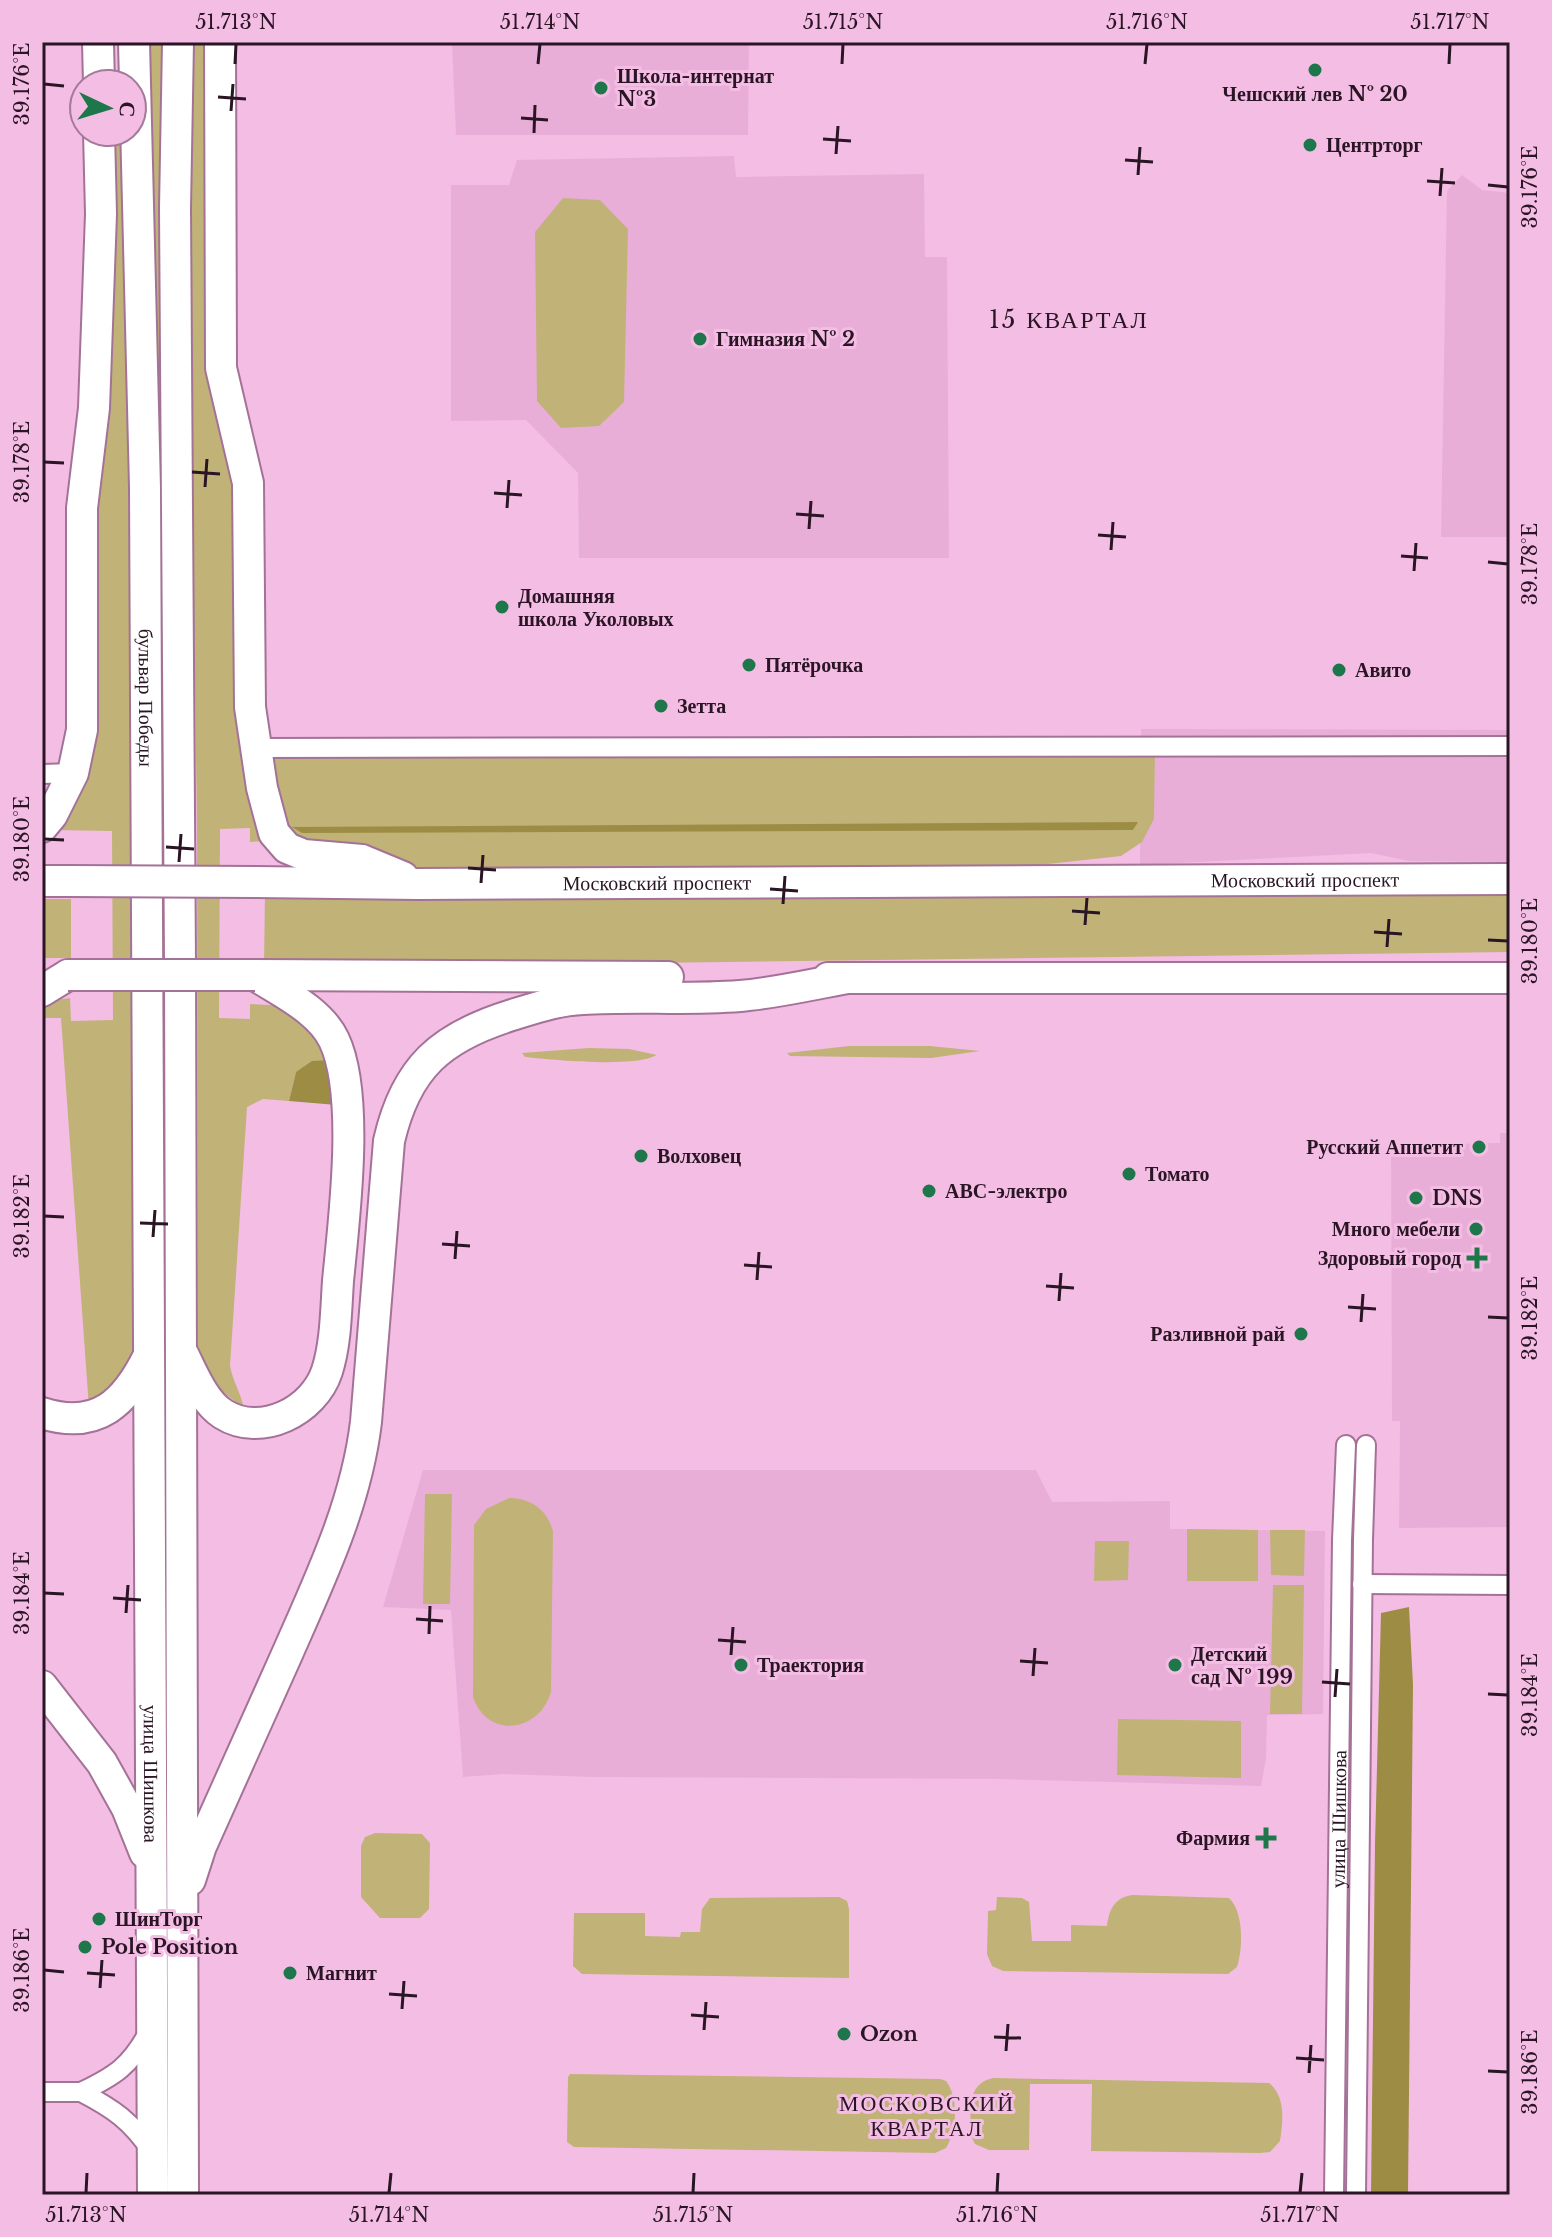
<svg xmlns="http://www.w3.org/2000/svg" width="1552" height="2237" viewBox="0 0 1552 2237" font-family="'Libre Baskerville',serif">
	<rect width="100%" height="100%" fill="#f4bde4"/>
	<!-- built -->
	<g fill="#e9aed8">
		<polygon points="452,42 749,42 748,135 456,135"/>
		<polygon points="734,156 736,177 924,174 925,257 947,257 949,558 579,558 578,473 526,420 451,421 451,185 509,185 517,160"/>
		<polygon points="1462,175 1482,190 1510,193 1510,537 1441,537 1447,191"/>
		<polygon points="1141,729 1510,730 1510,862 1409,861 1371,853 1140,865"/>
		<polygon points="1500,1133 1510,1133 1510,1527 1399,1528 1400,1421 1392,1421 1391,1145 1500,1143"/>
		<polygon points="423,1470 1036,1470 1052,1502 1170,1501 1170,1529 1325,1531 1323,1714 1267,1715 1266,1759 1261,1786 1002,1779 592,1777 503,1774 463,1777 451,1610 383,1607"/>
	</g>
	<!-- green -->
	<g fill="#c1b377">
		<path d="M 150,42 L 168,42 L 174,2195 L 162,2195 C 161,1477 166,759 150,42 Z"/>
		<path d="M 191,42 L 207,42 L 233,466 L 263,841 L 250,842 L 250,828 L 220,829 L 219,1018 L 250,1019 L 250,1004 L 289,1006 L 317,1030 L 333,1060 L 296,1072 L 289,1101 L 263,1099 L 247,1107 L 230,1366 C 233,1382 241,1393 244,1409 L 221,1390 L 198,1354 L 197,827 L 187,104 Z"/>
		<polygon points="107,132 123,132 133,827 136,1329 133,1366 89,1408 61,1018 42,1018 42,1002 70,998 71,1021 113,1020 112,831 54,830 70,813 88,776 94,725 92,522"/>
		<polygon points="563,198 600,200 628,229 624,402 599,426 561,428 537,401 535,232"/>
		<polygon points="256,748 1155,748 1154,819 1142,842 1121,856 1002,869 418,884 287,848"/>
		<polygon points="265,891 1510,891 1510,952 264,968"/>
		<rect x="42" y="899" width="29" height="59"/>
		<polygon points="849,1046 930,1046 980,1051 931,1058 790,1056 787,1053"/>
		<path d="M 589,1048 L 629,1049 L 657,1055 C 633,1068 555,1060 525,1057 L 522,1053 Z"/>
		<polygon points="425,1494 452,1494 450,1604 423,1604"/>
		<path d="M 509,1498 C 531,1498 547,1510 553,1531 L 551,1692 C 539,1733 487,1739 473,1697 L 474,1525 L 486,1509 Z"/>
		<polygon points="1187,1529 1258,1530 1258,1581 1187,1581"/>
		<polygon points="1270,1530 1305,1530 1304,1576 1271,1575"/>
		<polygon points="1095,1541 1129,1541 1128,1580 1094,1581"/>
		<polygon points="1273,1585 1304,1585 1302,1714 1270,1714"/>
		<polygon points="1118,1719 1241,1721 1241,1778 1117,1775"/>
		<polygon points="375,1833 422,1834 430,1843 429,1909 420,1918 380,1918 361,1897 361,1846 365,1837"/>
		<path d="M 1132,1895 L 1229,1898 C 1244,1912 1243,1948 1237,1967 L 1228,1974 L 1003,1971 L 992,1966 L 987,1954 L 988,1911 L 996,1910 L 997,1897 L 1022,1898 L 1029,1902 L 1032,1941 L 1071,1941 L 1071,1925 L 1107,1926 C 1109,1910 1114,1898 1132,1895 Z"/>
		<polygon points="839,1897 847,1901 849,1909 849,1978 582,1974 573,1966 574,1913 645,1913 645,1936 680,1937 681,1932 700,1932 702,1909 710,1898"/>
		<path d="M 570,2074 L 940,2079 L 946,2081 C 959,2098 957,2130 946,2148 L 935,2153 L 574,2147 L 567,2142 L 568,2077 Z"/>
		<path d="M 993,2078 L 1269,2083 C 1286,2097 1283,2121 1280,2141 L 1270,2152 L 1260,2153 L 1091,2151 L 1092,2084 L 1030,2084 L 1029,2150 L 989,2150 L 975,2144 L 972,2138 C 970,2115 965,2084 993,2078 Z"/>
	</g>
	<!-- forest -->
	<g fill="#9d8d44">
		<polygon points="1138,822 1133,830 302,833 292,827"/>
		<polygon points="333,1060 337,1105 289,1101 296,1072 312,1061"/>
		<polygon points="1409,1607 1413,1685 1408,2195 1371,2195 1375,1844 1381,1613"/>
	</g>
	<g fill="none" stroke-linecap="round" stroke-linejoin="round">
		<defs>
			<g id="street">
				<polyline points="256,748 1510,746"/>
				<polyline points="42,774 73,773"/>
				<polyline points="1362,1584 1510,1585"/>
				<path d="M 148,2033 C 130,2066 115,2076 81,2092 C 114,2109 131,2121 152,2152"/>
				<polyline points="42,2092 81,2092"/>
				<path id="s1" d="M 1334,2195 L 1342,1540 L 1346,1445"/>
				<polyline points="1356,2195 1363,1540 1366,1445"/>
			</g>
			<g id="primary">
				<polyline points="98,42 99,84"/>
				<path id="s2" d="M 134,42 L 145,488 L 153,2195"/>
				<polyline points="178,42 175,208 180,962 183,2195"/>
				<polyline points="220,42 221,368 248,483 250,707 262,788 274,833 287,848 304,855 362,860 403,877"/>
				<polyline points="42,827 52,815 73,773 82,730 82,508 94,408 101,214 99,132"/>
				<polyline points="42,881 69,881"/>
				<path id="s3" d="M 255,882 L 418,884 L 1510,879"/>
				<polyline points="255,975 668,977"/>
				<polyline points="828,978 1510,978"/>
				<polyline points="42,991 68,975"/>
				<path d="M 183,1354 C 193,1374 204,1402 223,1414 C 261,1438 314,1411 327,1371 C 336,1343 336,1310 338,1281 C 344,1219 360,1095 334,1040 C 320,1010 282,993 255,975"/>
				<path d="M 42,1413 C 98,1431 126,1402 149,1355"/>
				<polyline points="42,1686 102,1763 127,1808 145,1853"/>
				<path d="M 190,1880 L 201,1846 C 230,1782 259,1717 288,1652 C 321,1577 356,1504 366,1422 L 389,1141 C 406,1067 441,1037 512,1015 C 535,1008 558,1000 583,999 C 635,996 688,1000 740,996 C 776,993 813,984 848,978"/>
			</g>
		</defs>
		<!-- street casing -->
		<use href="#street" stroke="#a47297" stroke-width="22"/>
		<!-- primary casing -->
		<use href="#primary" stroke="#a47297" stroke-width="34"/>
		<!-- street -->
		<use href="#street" stroke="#fff" stroke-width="18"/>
		<!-- primary -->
		<use href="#primary" stroke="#fff" stroke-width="30"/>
		<defs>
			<g id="primary-bridge">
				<polyline points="69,881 255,882"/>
				<polyline points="68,975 255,975"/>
			</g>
		</defs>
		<!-- primary-bridge casing -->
		<use href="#primary-bridge" stroke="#a47297" stroke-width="34" stroke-linecap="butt"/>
		<!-- primary-bridge -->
		<use href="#primary-bridge" stroke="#fff" stroke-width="30"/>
	</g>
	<!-- ticks -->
	<path fill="none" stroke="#291524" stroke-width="3" d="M 235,64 L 236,44M 538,64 L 540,44M 842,64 L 843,44M 1145,64 L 1147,44M 1449,64 L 1450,44M 44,84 L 64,86M 218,97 L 246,99M 231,111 L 233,84M 521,118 L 548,120M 534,133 L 535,105M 823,139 L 851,141M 836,154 L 838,126M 1125,160 L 1153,162M 1138,175 L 1140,147M 1427,181 L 1455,183M 1488,185 L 1508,187M 1440,196 L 1442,168M 44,462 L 64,463M 192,472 L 220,474M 205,487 L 207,459M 494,493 L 522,495M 507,508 L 509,480M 796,514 L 824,516M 809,529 L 811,501M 1098,535 L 1126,537M 1111,550 L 1113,522M 1401,556 L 1428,558M 1488,562 L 1508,564M 1414,571 L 1416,543M 44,839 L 64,840M 166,847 L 194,849M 179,862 L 181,834M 468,868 L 496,870M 481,883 L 483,855M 770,889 L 798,891M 783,904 L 785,876M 1072,911 L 1100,913M 1085,925 L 1087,898M 1374,932 L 1402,934M 1488,940 L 1508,941M 1387,947 L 1389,919M 44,1216 L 64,1217M 140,1223 L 168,1224M 153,1237 L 155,1210M 442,1244 L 470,1246M 455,1259 L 457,1231M 744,1265 L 772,1267M 757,1280 L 759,1252M 1046,1286 L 1074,1288M 1059,1301 L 1061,1273M 1348,1307 L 1376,1309M 1488,1317 L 1508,1318M 1361,1322 L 1363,1294M 44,1593 L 64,1594M 113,1598 L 141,1600M 126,1613 L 128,1585M 416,1619 L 443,1621M 429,1634 L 430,1606M 718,1640 L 746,1642M 731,1655 L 733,1627M 1020,1661 L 1048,1663M 1033,1676 L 1035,1648M 1322,1682 L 1350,1684M 1488,1694 L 1508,1695M 1335,1697 L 1337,1669M 44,1970 L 64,1972M 87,1973 L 115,1975M 100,1988 L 102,1960M 389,1994 L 417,1996M 402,2009 L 404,1981M 691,2015 L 719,2017M 704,2030 L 706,2002M 994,2037 L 1021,2038M 1006,2051 L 1008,2024M 1296,2058 L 1324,2060M 1488,2071 L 1508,2072M 1309,2073 L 1311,2045M 86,2193 L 87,2173M 389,2193 L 391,2173M 693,2193 L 694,2173M 997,2193 L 998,2173M 1300,2193 L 1302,2173"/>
	<!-- markers -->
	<g fill="#1e774b" stroke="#f4bde4" stroke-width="3">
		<circle cx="1315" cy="70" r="8"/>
		<circle cx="601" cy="88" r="8"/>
		<circle cx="1310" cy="145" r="8"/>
		<circle cx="700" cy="339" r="8"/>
		<circle cx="502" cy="607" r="8"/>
		<circle cx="749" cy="665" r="8"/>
		<circle cx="1339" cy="670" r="8"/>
		<circle cx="661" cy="706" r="8"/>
		<circle cx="1479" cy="1147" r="8"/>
		<circle cx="641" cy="1156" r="8"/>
		<circle cx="1129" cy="1174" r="8"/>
		<circle cx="929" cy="1191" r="8"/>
		<circle cx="1416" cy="1198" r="8"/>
		<circle cx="1476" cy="1229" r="8"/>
		<path d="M1473 1246h8v8h8v8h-8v8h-8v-8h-8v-8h8z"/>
		<circle cx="1301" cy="1334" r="8"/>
		<circle cx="741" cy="1665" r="8"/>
		<circle cx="1175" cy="1665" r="8"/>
		<path d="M1262 1826h8v8h8v8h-8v8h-8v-8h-8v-8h8z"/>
		<circle cx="99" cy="1919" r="8"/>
		<circle cx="85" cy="1947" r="8"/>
		<circle cx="290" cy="1973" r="8"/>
		<circle cx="844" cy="2034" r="8"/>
	</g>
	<g text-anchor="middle" stroke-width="6" stroke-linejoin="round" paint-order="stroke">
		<!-- poi labels -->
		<g font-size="20" font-weight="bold" fill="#291524" stroke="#f4bde4" text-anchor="start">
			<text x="617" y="83">Школа-интернат<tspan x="617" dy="23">№3</tspan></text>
			<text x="1315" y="101" text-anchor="middle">Чешский лев № 20</text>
			<text x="1326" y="152">Центрторг</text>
			<text x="716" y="346">Гимназия № 2</text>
			<text x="518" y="603">Домашняя<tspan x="518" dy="23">школа Уколовых</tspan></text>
			<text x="765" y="672">Пятёрочка</text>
			<text x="1355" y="677">Авито</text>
			<text x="677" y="713">Зетта</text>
			<text x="1463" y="1154" text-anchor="end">Русский Аппетит</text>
			<text x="657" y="1163">Волховец</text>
			<text x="1145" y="1181">Томато</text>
			<text x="945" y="1198">АВС-электро</text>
			<text x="1432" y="1205">DNS</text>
			<text x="1460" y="1236" text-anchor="end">Много мебели</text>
			<text x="1461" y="1265" text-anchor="end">Здоровый город</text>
			<text x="1285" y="1341" text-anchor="end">Разливной рай</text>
			<text x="1191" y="1661">Детский<tspan x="1191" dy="23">сад № 199</tspan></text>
			<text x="757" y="1672">Траектория</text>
			<text x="1250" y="1845" text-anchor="end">Фармия</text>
			<text x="115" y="1926">ШинТорг</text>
			<text x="101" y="1954">Pole Position</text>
			<text x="306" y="1980">Магнит</text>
			<text x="860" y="2041">Ozon</text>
		</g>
		<!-- street labels -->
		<g font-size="20" fill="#291524" stroke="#f4bde4">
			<text dy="7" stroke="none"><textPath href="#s2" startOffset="656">бульвар Победы</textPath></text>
			<text dy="7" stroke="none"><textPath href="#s3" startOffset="1050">Московский проспект</textPath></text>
			<text dy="7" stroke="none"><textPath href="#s3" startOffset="402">Московский проспект</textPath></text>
			<text dy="7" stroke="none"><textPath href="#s2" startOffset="1732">улица Шишкова</textPath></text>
			<text dy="7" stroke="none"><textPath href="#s1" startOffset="376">улица Шишкова</textPath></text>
		</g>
		<!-- neighbourhood labels -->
		<g font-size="22" letter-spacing="2" fill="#291524" stroke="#f4bde4">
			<text x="927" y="2111">МОСКОВСКИЙ<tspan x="927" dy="25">КВАРТАЛ</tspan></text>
		</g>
		<!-- quarter labels -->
		<g font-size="24" letter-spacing="2" fill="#291524" stroke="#f4bde4">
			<text x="1069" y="328">15 КВАРТАЛ</text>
		</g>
	</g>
	<!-- border -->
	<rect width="1552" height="2237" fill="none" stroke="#f4bde4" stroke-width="88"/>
	<!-- north arrow -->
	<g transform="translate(108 108) rotate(94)"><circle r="38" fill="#f4bde4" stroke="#a37a97" stroke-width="2"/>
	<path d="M0-6L14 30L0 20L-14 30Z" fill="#1e774b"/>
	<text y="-12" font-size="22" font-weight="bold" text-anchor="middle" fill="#291524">С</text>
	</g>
	<rect x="44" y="44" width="1464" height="2149" fill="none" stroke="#291524" stroke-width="3"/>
	<g font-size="20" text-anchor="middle" fill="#291524">
		<text x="236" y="29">51.713°N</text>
		<text x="540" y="29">51.714°N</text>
		<text x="843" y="29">51.715°N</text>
		<text x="1147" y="29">51.716°N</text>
		<text x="1450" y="29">51.717°N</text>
		<text transform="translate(22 84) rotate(-90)" y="7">39.176°E</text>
		<text transform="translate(1530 187) rotate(-90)" y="7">39.176°E</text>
		<text transform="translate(22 462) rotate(-90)" y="7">39.178°E</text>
		<text transform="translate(1530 564) rotate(-90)" y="7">39.178°E</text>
		<text transform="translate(22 839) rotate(-90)" y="7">39.180°E</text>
		<text transform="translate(1530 941) rotate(-90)" y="7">39.180°E</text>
		<text transform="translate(22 1216) rotate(-90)" y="7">39.182°E</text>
		<text transform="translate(1530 1318) rotate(-90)" y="7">39.182°E</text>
		<text transform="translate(22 1593) rotate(-90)" y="7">39.184°E</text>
		<text transform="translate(1530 1695) rotate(-90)" y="7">39.184°E</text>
		<text transform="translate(22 1970) rotate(-90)" y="7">39.186°E</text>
		<text transform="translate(1530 2072) rotate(-90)" y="7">39.186°E</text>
		<text x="86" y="2222">51.713°N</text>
		<text x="389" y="2222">51.714°N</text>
		<text x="693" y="2222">51.715°N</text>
		<text x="997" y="2222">51.716°N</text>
		<text x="1300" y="2222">51.717°N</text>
	</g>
</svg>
